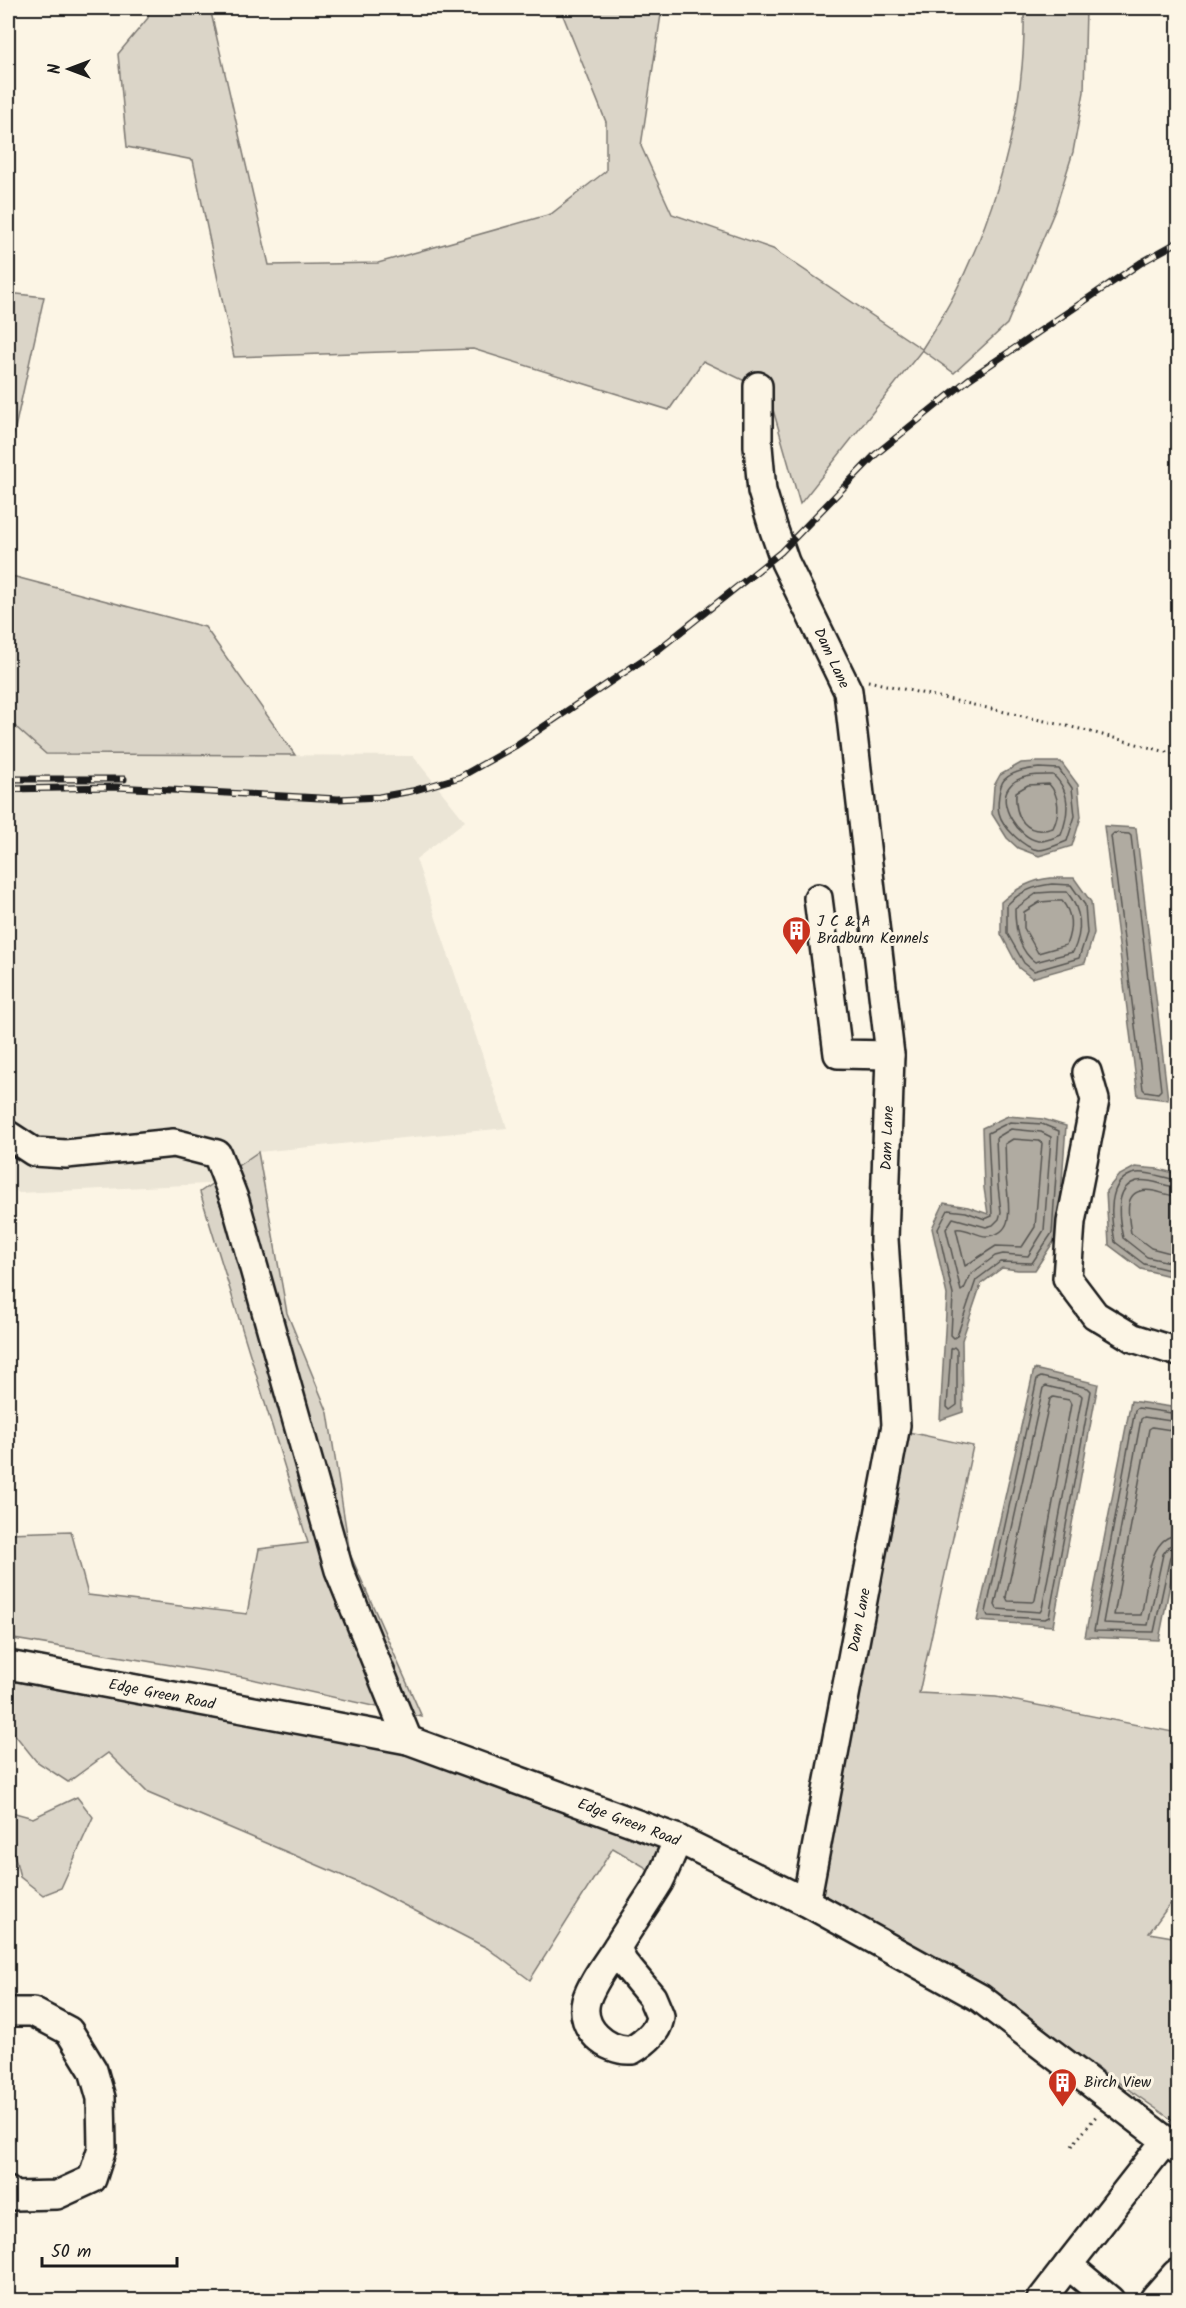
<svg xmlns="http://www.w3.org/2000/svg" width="1186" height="2308" viewBox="0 0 1186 2308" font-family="Kalam,sans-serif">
	<rect width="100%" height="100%" fill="#fcf5e5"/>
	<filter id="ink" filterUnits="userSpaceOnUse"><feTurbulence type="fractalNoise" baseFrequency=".0167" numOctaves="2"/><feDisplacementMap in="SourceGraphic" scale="12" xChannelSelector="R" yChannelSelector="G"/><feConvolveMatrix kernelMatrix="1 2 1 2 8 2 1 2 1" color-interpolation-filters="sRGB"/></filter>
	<g filter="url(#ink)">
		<!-- built -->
		<polygon fill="#ebe5d6" points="8,720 46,754 413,756 465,821 416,859 507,1128 258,1152 207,1184 19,1193 8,1184"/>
		<!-- green -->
		<g fill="#dbd5c8" stroke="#7c7872" stroke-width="1.5">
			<path d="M 149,8 L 210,8 L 269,265 L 378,263 L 551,214 L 606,171 L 606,122 L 560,8 L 662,8 L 641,146 L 672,214 L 773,249 L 922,349 C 986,253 1027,123 1024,8 L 1086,8 L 1084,92 L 1073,152 L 1055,210 L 1007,324 L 954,373 L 922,350 L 800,504 L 768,392 L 703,361 L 669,410 L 473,349 L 234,357 L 193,160 L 127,147 L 118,54 L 148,18 Z"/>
			<polygon points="8,293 44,297 8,460"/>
			<polygon points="8,575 205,627 295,755 46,754 8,720"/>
			<polygon points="258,1152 287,1313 328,1413 350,1554 422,1717 243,1677 8,1638 8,1533 71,1531 88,1595 247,1614 259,1549 308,1543 200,1192"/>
			<polygon points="904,1431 973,1446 919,1693 996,1697 1178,1733 1178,1893 1149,1933 1178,1938 1178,2124 979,1985 818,1891"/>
			<polygon points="10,1672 420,1755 655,1837 664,1851 653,1872 613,1848 530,1980 487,1948 369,1887 148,1793 108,1753 68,1782 36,1761 8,1726 8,1679"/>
			<polygon points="77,1797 93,1817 61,1888 43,1895 20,1877 8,1830 8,1811 33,1818"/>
		</g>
		<!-- water -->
		<g fill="#b0aba1" stroke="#75726c" stroke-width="1.5">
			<polygon points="1038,762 1061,762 1078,785 1081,817 1072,846 1039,856 1018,848 1007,838 992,814 994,786 1000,775 1021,763"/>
			<polygon points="1104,826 1136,828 1168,1100 1138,1096"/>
			<path d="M 1051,878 L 1074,878 L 1091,902 L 1094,933 L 1085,963 L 1032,978 L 1019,968 L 1001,934 L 1001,902 C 1017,888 1031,880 1051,878 Z"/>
			<polygon points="1008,1116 1043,1119 1066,1126 1058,1235 1035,1270 1018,1270 1002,1268 981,1284 962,1340 963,1412 940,1420 947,1295 932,1228 944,1203 968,1207 988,1214 984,1188 982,1128"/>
			<polygon points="1135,1167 1158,1169 1178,1174 1178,1278 1141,1269 1109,1245 1106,1191 1118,1176"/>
			<polygon points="1034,1369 1098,1384 1053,1626 977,1621"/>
			<polygon points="1131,1401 1178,1408 1178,1544 1159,1640 1085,1637"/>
		</g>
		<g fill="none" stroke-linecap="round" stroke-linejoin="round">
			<!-- shore -->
			<g stroke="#575551" stroke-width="1.5">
				<path d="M 1039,768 L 1059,769 L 1072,788 L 1075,816 L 1067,841 C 1059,844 1047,850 1039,850 C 1024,849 1002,826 999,813 C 997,805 999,786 1004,780 C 1012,771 1027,769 1039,768 Z"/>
				<path d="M 1053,775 C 1071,791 1069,814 1061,835 C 1055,837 1045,842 1038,841 C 1019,838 996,804 1009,787 C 1018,774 1039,775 1053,775 Z"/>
				<path d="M 1028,785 L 1049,784 C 1060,796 1060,814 1053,828 C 1026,837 1014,817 1016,792 Z"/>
				<polygon points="1114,833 1129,834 1131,836 1161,1090 1158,1093 1145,1091 1143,1089 1111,836"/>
				<path d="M 1052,884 L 1071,885 L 1085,905 L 1087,933 L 1079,958 L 1034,971 L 1024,963 L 1007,933 L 1007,905 C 1019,892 1034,886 1052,884 Z"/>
				<path d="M 1052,892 L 1067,892 C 1082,911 1083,930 1073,952 L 1035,962 C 1018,950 1015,928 1015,909 L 1037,893 Z"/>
				<path d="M 1053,901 L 1062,901 C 1073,914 1072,930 1066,945 L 1038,953 L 1024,928 L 1024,912 L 1040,902 Z"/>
				<polygon points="1010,1122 1042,1124 1059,1131 1052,1233 1032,1263 1000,1262 976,1280 957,1336 954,1338 951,1335 953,1295 938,1229 948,1210 966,1212 985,1219 992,1216 988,1133"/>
				<polygon points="1011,1129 1041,1132 1051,1137 1044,1230 1028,1256 1003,1254 995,1256 971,1274 964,1289 961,1291 946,1229 953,1218 986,1227 993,1225 999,1219 1001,1212 998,1186 996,1138"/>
				<path d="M 1013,1139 L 1039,1141 L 1042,1143 L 1035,1227 L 1022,1247 L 996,1246 L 965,1266 L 956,1229 C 967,1227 977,1237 988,1236 C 1016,1233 1008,1205 1007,1186 C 1005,1172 1006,1158 1005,1144 Z"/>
				<path d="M 1178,1180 C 1165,1179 1150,1171 1136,1173 C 1105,1179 1111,1220 1115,1242 L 1144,1264 L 1178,1272"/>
				<path d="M 1178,1187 C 1165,1187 1150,1178 1137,1181 C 1113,1187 1119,1221 1123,1238 L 1147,1257 L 1178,1264"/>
				<path d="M 1178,1196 C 1170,1196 1163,1193 1154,1191 C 1123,1186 1127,1211 1131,1233 L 1151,1248 L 1178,1255"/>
				<polygon points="954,1347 957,1350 957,1405 950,1410 947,1407 951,1349"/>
				<polygon points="1041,1377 1088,1388 1091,1391 1049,1617 1045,1619 988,1616 986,1612 1037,1379"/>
				<polygon points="1046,1386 1080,1394 1082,1396 1042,1609 1040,1612 997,1609 995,1605 1043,1388"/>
				<polygon points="1053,1397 1069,1400 1071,1404 1035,1600 1032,1602 1008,1601 1006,1597 1050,1399"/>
				<polyline points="1178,1414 1138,1408 1135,1410 1094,1631 1154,1632 1170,1557 1173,1552 1178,1551"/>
				<polyline points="1178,1422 1144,1417 1141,1419 1103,1623 1148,1625 1163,1554 1169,1546 1178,1544"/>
				<path d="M 1178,1431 L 1152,1427 L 1149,1429 L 1114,1615 L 1141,1615 C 1148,1591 1146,1536 1178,1535"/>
			</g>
			<defs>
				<g id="minor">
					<polyline points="758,386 758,446 762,491 774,530 785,562 848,691 890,1055 884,1239 896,1425 806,1902"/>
					<polyline points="818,898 838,1054 890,1055"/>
					<polyline points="1087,1072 1095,1100 1071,1222 1067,1278 1095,1315 1133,1338 1178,1352"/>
					<polyline points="8,1135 34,1152 66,1154 174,1143 217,1154 235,1201 339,1570 408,1740"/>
					<polyline points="8,1665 408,1740 678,1839 806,1902 980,1998 1178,2150"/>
					<path d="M 617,1947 L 623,1962 L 652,1997 L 660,2016 C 659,2031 644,2043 632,2050 C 606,2052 579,2028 586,2001 C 592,1981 608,1962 619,1944 C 632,1923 646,1903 659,1882 C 666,1868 672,1853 678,1839"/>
					<polyline points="8,2012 33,2012 69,2031 93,2070 101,2098 102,2148 92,2179 57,2195 14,2196 8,2191"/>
					<polyline points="1041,2300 1068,2265"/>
					<polyline points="1110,2300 1068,2265 1166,2140"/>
				</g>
				<polyline id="major" points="1157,2300 1178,2276"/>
			</defs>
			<!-- minor casing -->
			<use href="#minor" stroke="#1c1c1c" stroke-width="32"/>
			<!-- major casing -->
			<use href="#major" stroke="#1c1c1c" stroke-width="38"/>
			<!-- path -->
			<g stroke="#1c1c1c" stroke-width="3" stroke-dasharray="1.5 4.5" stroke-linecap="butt">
				<polyline points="868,681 1080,729 1178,755"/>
				<polyline points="1072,2146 1097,2115"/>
			</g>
			<!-- minor -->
			<use href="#minor" stroke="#fcf5e5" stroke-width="27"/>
			<!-- major -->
			<use href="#major" stroke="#fcf5e5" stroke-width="33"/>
			<defs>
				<g id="rail">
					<polyline points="8,779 124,779"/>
					<polyline points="8,789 116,787 338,799 379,797 412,791 460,777 515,746 659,649 781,552 876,454 969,379 1142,262 1178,242"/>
				</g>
			</defs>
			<!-- rail casing -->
			<use href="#rail" stroke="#1c1c1c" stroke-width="7"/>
			<!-- rail -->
			<use href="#rail" stroke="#fcf5e5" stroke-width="4.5" stroke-dasharray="14" stroke-linecap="butt"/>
		</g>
	</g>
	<!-- icons -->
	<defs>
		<symbol id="building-pin" viewBox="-11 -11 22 30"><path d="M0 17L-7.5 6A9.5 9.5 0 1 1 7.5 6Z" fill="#c8321e" stroke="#fcf5e5"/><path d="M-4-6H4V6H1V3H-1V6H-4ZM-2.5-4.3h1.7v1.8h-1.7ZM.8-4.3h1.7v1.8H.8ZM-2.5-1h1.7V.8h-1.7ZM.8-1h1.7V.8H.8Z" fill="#fff"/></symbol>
	</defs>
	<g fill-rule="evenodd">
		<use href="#building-pin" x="780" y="914" width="33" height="45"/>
		<use href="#building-pin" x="1046" y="2066" width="33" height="45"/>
	</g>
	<g text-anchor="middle" stroke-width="6" stroke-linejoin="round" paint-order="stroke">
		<!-- street labels -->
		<g font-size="15" fill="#1c1c1c" stroke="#fcf5e5">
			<text transform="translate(832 658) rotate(65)" y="5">Dam Lane</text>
			<text transform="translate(887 1138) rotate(-88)" y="5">Dam Lane</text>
			<text transform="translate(859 1620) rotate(-79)" y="5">Dam Lane</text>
			<text transform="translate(162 1694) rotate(11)" y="5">Edge Green Road</text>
			<text transform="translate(629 1822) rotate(21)" y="5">Edge Green Road</text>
		</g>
		<!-- poi labels -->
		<g font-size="15" fill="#1c1c1c" stroke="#fcf5e5" text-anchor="start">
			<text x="817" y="926">J C &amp; A<tspan x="817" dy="17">Bradburn Kennels</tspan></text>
			<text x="1084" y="2087">Birch View</text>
		</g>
	</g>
	<!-- margin -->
	<rect width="1186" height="2308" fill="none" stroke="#fcf5e5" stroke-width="30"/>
	<rect x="15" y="15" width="1156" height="2278" fill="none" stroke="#1c1c1c" stroke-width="2" filter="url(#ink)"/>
	<!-- north arrow -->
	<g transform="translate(69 69) rotate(270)" stroke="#fcf5e5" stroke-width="4.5" paint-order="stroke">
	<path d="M0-4.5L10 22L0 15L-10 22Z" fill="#1c1c1c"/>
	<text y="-9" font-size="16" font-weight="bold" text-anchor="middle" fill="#1c1c1c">N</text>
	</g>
	<!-- scale -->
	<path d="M42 2257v9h135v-9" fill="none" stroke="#1c1c1c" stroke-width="3"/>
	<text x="51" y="2257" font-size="18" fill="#1c1c1c" stroke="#fcf5e5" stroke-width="4.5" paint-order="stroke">50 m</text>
</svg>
